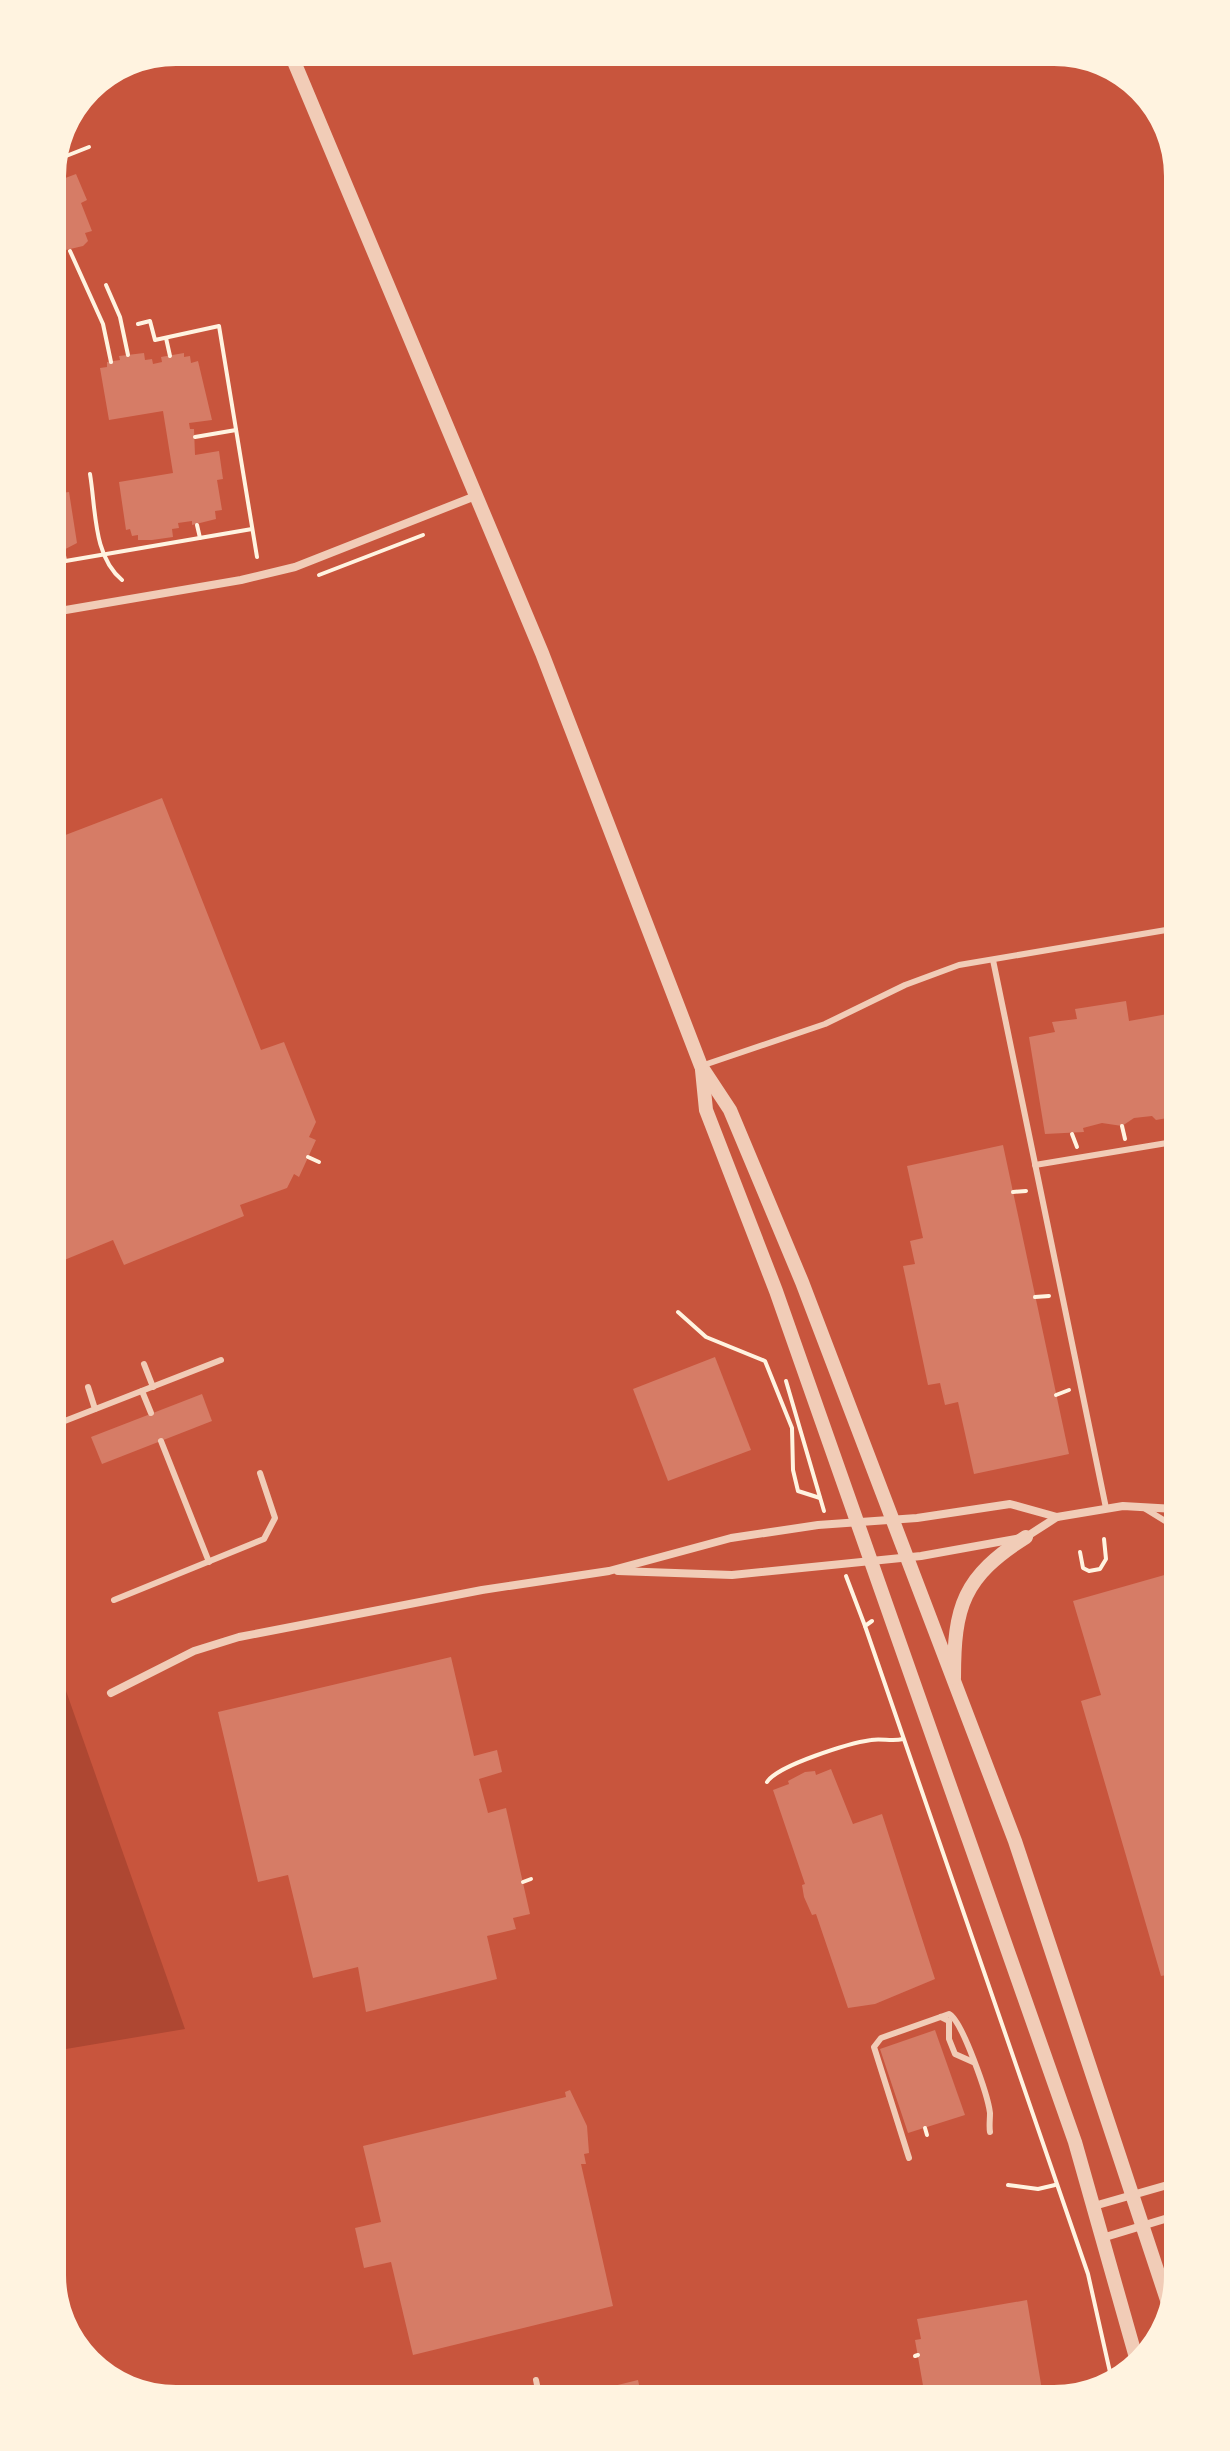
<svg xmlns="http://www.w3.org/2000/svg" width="1230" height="2451" viewBox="0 0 1230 2451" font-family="'Sofia Sans Condensed',sans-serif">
	<rect width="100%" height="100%" fill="#c8553d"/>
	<!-- green -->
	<polygon fill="#ae4732" points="59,1671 185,2029 60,2050"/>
	<!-- building -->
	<g fill="#d67c66">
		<polygon points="76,174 87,200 81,203 92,231 85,233 88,241 83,246 53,253 52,183"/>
		<polygon points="144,353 145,360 152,359 153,364 162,362 161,357 184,353 184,357 190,356 191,363 198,361 212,420 189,423 190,429 194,429 195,455 219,451 223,479 217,480 222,510 215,511 216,519 192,525 192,521 178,523 179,528 172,529 173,537 152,540 138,540 138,535 132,536 130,529 126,530 119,482 173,473 163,411 109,420 100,368 107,367 107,362 120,360 119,356"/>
		<polygon points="53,401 59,429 53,430"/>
		<polygon points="69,492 77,543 54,555 54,494"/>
		<polygon points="162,798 261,1050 284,1042 316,1122 309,1137 316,1140 299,1177 294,1174 287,1188 240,1205 244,1216 124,1265 113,1240 57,1263 55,839"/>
		<polygon points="1126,1001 1129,1021 1173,1013 1173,1117 1156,1120 1152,1116 1134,1118 1122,1126 1102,1123 1083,1128 1084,1132 1045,1134 1029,1037 1055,1032 1052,1022 1077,1019 1075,1009"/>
		<polygon points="1003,1145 1069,1454 974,1474 958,1402 945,1405 940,1383 928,1385 903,1266 915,1264 910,1241 923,1238 907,1166"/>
		<polygon points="715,1357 751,1450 668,1481 633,1389"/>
		<polygon points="202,1394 212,1421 102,1464 91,1437"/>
		<polygon points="1175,1572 1177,1973 1161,1976 1081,1701 1101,1695 1073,1601"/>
		<polygon points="451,1657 474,1756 497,1750 502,1772 479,1779 488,1813 506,1808 530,1914 513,1918 516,1929 487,1936 497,1979 366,2012 358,1967 313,1978 288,1875 258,1882 218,1712"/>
		<polygon points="831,1769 853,1824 882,1814 935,1979 875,2004 848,2008 816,1914 812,1915 804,1897 802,1885 805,1884 773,1790 789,1784 788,1781 805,1772 815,1771 816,1775"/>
		<polygon points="935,2030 965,2115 908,2133 880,2049"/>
		<polygon points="570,2090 587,2126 589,2153 584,2154 586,2164 581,2164 613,2306 413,2355 391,2262 364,2268 355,2228 381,2222 363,2146 566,2097 565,2092"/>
		<polygon points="1027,2300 1042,2390 924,2391 915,2340 921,2339 917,2319"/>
		<polygon points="638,2380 641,2394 581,2395 581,2394"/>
	</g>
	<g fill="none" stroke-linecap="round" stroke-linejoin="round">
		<!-- path -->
		<g stroke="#fff3e0" stroke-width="4">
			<polyline points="56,160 89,147"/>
			<polyline points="70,251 103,324 111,362"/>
			<polyline points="106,285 120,317 128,355"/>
			<polyline points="53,300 56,309"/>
			<polyline points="138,324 150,321 155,340 219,326 257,557"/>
			<polyline points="166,338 170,356"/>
			<polyline points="195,437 236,430"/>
			<path d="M 90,474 C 96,510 93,556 122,580"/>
			<polyline points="197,525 200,538"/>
			<polyline points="63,550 65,561"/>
			<polyline points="54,563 252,529"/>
			<polyline points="319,575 423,535"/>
			<polyline points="1169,1118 1173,1126"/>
			<polyline points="1122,1126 1125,1139"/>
			<polyline points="1072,1134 1077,1147"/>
			<polyline points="308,1157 319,1162"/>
			<polyline points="1013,1192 1026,1191"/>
			<polyline points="1035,1297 1049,1296"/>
			<polyline points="678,1312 706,1337 765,1361 792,1428 793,1470 798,1491 820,1498"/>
			<polyline points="786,1381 824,1511"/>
			<polyline points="1056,1395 1069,1390"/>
			<polyline points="1080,1552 1083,1568 1089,1571 1100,1569 1106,1559 1104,1539"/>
			<polyline points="846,1576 865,1626"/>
			<polyline points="872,1621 865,1626 1088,2274 1112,2381"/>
			<path d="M 767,1782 C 778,1765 850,1743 871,1740 C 882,1738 892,1742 903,1739"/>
			<polyline points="523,1882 531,1879"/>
			<polyline points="925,2128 927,2135"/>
			<polyline points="1008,2185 1038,2189 1055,2185"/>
			<polyline points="915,2356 918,2355"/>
		</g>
		<!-- service -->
		<g stroke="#f1ccb7" stroke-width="6">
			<polyline points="993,960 1106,1508"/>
			<polyline points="701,1066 825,1024 905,985 959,965 1172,929"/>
			<polyline points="1035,1165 1173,1142"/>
			<polyline points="144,1364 153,1387"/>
			<polyline points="88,1387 95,1409"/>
			<polyline points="142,1391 151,1413"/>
			<polyline points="57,1424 221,1360"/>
			<polyline points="161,1441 209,1562"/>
			<polyline points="1144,1508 1175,1527"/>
			<polyline points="114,1600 264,1539 275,1518 260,1473"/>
			<polyline points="941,2017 949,2021 949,2039 955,2054 973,2062"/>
			<path d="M 909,2158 L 874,2047 L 881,2038 L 949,2014 C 962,2020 988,2096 990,2113 C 990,2120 989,2126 990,2132"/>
			<polyline points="536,2380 539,2395"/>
		</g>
		<!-- minor -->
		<g stroke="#f1ccb7" stroke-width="8">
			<polyline points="54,612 241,580 295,567 478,495"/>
			<polyline points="618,1571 732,1575 921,1556 1026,1537 1057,1517 1123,1506 1175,1509"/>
			<polyline points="111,1693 194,1651 239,1637 482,1590 609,1571 731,1538 818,1525 917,1518 1010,1504 1057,1517"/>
			<polyline points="1094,2206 1178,2182"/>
			<polyline points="1102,2238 1178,2215"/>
		</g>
		<!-- tertiary -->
		<g stroke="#f1ccb7" stroke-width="14">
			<polyline points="290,52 542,653 701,1066 730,1110 802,1282 1015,1841 1169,2306"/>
			<polyline points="702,1070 706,1110 776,1291 1075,2142 1137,2361"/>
			<path d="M 954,1678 C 954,1606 963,1577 1026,1537"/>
		</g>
	</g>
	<!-- crop -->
	<path d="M0 0H1230V2451H0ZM176 66H1054A110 110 0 0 1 1164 176V2275A110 110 0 0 1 1054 2385H176A110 110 0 0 1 66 2275V176A110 110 0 0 1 176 66Z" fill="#fff3e0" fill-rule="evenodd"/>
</svg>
